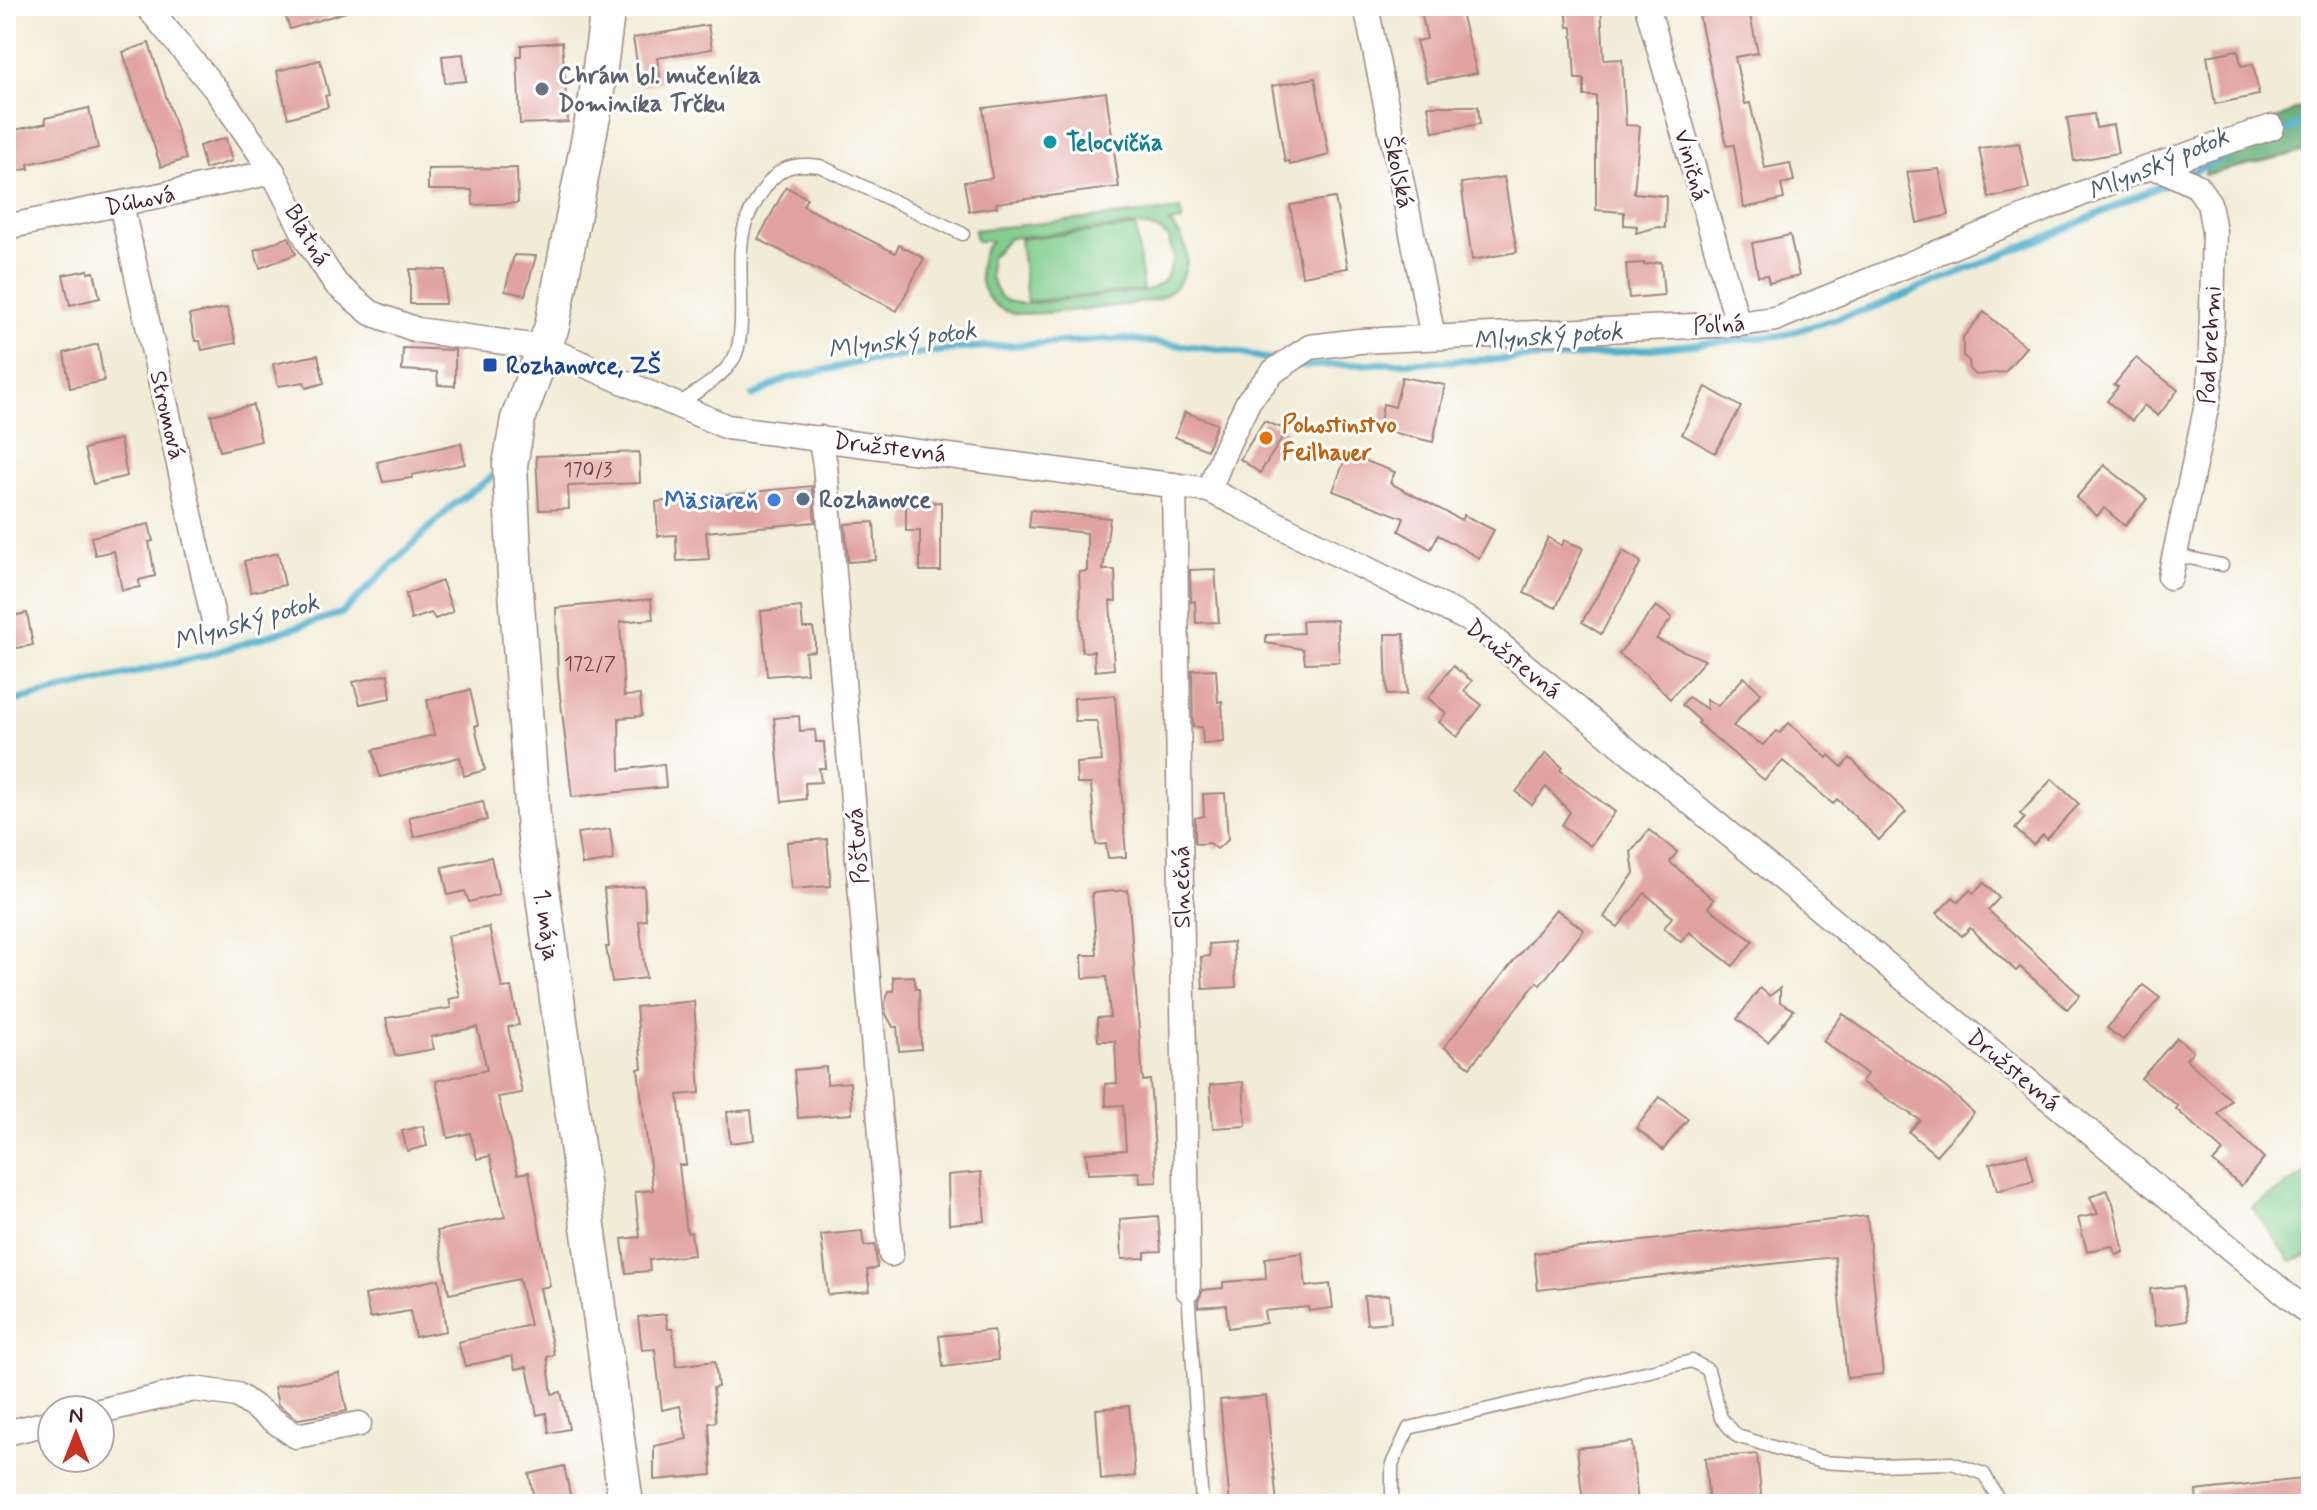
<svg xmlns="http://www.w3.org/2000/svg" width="2317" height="1510" viewBox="0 0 2317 1510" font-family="Mynerve,sans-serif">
	<rect width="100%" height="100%" fill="#fff"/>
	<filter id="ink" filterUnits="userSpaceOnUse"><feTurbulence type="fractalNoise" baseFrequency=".0125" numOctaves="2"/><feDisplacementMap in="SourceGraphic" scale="16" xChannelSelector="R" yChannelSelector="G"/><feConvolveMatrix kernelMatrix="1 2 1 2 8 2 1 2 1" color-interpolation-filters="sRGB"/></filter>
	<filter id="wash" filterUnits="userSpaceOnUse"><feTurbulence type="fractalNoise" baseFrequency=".006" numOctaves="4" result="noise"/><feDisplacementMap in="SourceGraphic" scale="32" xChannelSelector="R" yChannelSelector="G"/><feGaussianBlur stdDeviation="1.8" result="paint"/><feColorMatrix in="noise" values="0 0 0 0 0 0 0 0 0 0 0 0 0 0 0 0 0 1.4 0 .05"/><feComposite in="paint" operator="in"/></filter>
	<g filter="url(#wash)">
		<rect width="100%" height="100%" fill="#f1ecd6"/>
		<!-- green -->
		<g fill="#80cd8c" stroke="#65765c" stroke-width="2" fill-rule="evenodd">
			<path d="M 1181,209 L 1182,221 L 1169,223 C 1180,232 1187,245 1187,260 C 1186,276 1175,291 1160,298 C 1145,304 1028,317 1013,313 C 979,306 970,265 991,241 L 976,241 L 974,230 ZM 1140,225 L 1161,231 L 1168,238 L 1174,258 L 1165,280 L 1157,286 L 1145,291 L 1025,304 L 1007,301 L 1000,296 L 990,277 L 991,257 L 1009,238 Z"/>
			<polygon points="1136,227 1143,290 1027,302 1020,239"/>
			<polygon points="2311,1170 2311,1254 2291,1261 2252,1207"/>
		</g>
		<!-- forest -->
		<polygon fill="#68b078" stroke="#596852" stroke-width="2" points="2311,102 2311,150 2205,175 2209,152"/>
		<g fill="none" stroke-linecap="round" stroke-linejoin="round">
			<!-- stream -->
			<g stroke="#4dafcc" stroke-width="7">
				<polyline points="2273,137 2311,119"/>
				<polyline points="2185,175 2251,146"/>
				<polyline points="1294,364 1303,366 1569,357 1783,335 1877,306 2058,232 2174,180"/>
				<polyline points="753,396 785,379 865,361 964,348 1123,339 1224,350 1278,361"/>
				<polyline points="6,703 203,656 342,613 453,505 496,474"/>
			</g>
		</g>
		<g id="blocks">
			<!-- building -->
			<g fill="#e1a39e">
				<polygon points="282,6 348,6 349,11 290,29"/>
				<polygon points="1420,6 1459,6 1477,73 1427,82 1416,41 1427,39"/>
				<polygon points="1566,6 1601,6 1604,60 1622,59 1626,125 1640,126 1634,193 1666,196 1665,228 1658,227 1636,233 1637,226 1624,225 1624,212 1596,210 1596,96 1584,96 1584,79 1575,79 1572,27 1568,27"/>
				<polygon points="1697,6 1748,6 1758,53 1735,57 1745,104 1750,103 1765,168 1790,163 1794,181 1781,184 1784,199 1744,208 1734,145 1727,146"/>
				<polygon points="708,25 712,49 657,58 661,82 641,86 633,38"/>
				<polygon points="562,42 568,122 520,124 517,56 521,56 521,45"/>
				<polygon points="149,43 186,159 161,167 123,52"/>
				<polygon points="2238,50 2241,66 2253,64 2259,95 2215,104 2207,56"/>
				<polygon points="463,54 466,81 445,83 442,56"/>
				<polygon points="320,60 329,95 325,96 328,107 288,118 277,71"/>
				<polygon points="1315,78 1329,155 1290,165 1289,161 1285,162 1272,86"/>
				<polygon points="1106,92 1119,187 996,203 997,207 969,211 964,182 992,178 983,108"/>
				<polygon points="1428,106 1478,106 1480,124 1433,132"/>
				<polygon points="89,108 98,148 28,164 29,169 6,172 6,132 46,123 45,118"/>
				<polygon points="2094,114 2096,128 2113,125 2118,153 2074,161 2067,118"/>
				<polygon points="226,138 232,161 205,169 199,146"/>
				<polygon points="2019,143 2029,189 1989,198 1979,148"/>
				<polygon points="517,168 518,203 473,205 472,190 428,190 428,169"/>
				<polygon points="1939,169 1949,215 1917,223 1907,172"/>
				<polygon points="1504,177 1517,252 1472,260 1461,183"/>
				<polygon points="786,187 807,198 803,206 895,253 899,245 924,258 897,311 758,239"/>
				<polygon points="1335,198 1348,268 1302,276 1290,205"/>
				<polygon points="1790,235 1799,276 1769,283 1767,275 1758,276 1752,243"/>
				<polygon points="289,237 296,254 260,268 254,250"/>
				<polygon points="514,255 536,256 525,295 505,291"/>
				<polygon points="1661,262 1664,295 1629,298 1626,264 1644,263 1644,265"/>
				<polygon points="410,269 446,270 445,304 410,304"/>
				<polygon points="88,270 88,273 94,272 100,298 70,305 63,275"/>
				<polygon points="227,308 236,343 202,350 200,341 195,341 189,315"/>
				<polygon points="1984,312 2026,347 2005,372 1976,375 1970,369 1969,361 1963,356 1963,337"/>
				<polygon points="98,344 104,381 70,388 64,353"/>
				<polygon points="403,348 455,350 455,386 438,385 437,372 402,370"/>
				<polygon points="318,355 324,383 306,388 304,382 278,386 273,364"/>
				<polygon points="2136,358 2178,390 2158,416 2144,405 2132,421 2107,401 2118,387 2114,385"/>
				<polygon points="1402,377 1445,385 1433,442 1379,429 1383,404 1395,407"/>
				<polygon points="1706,387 1741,407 1715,453 1682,434"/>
				<polygon points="253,405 261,441 220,451 211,415"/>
				<polygon points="1185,412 1217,424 1207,450 1175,437"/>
				<polygon points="1264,421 1287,430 1260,473 1240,459"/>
				<polygon points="120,439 127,476 93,484 84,449"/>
				<polygon points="461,443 465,464 412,475 412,478 383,482 377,462"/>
				<polygon points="639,452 640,483 568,486 569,509 539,510 536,456"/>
				<polygon points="1347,454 1395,472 1390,483 1461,520 1464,515 1494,530 1479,558 1438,535 1431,549 1399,531 1404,518 1333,491"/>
				<polygon points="2104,465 2147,499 2125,526 2104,508 2097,516 2076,498"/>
				<polygon points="812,486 815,522 706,532 709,559 677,561 676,535 658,536 656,502"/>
				<polygon points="941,502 941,571 920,571 920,531 906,531 906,503"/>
				<polygon points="1031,510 1110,518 1103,570 1115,570 1116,601 1110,601 1114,669 1095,671 1094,651 1082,652 1079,572 1087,571 1087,533 1029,527"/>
				<polygon points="874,522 876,560 848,562 845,524"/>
				<polygon points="149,524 153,541 149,542 155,576 139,580 140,587 122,590 114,551 95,555 91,537"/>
				<polygon points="1548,537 1562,546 1564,540 1583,548 1556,608 1524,593"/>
				<polygon points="1623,551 1641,562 1601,634 1582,622"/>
				<polygon points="278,553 285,585 251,592 244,561"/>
				<polygon points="1215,569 1219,622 1196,623 1195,601 1191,602 1190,570"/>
				<polygon points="442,581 453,612 435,619 431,613 411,620 406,594"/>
				<polygon points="651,599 653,619 620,622 624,696 640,695 642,716 619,718 620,770 664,764 666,787 572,797 558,678 556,608"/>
				<polygon points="1656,606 1672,618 1656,639 1705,660 1670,699 1646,674 1619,654"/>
				<polygon points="801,607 803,628 813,628 815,639 815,651 805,652 807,673 767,676 761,611"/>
				<polygon points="27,613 33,645 6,650 6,617"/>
				<polygon points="1337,620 1339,662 1305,663 1303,649 1266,643 1266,635 1303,633 1302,621"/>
				<polygon points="1385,634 1404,634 1407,694 1387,695"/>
				<polygon points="1453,666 1472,681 1464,691 1482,705 1457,737 1439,722 1446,713 1428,698"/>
				<polygon points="1216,669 1218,702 1222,701 1224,742 1203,744 1202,727 1193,727 1192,670"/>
				<polygon points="388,674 391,698 360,704 353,682"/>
				<polygon points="1744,677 1761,693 1733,726 1763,745 1777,731 1780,733 1789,723 1827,758 1829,755 1842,767 1850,758 1906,812 1879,840 1837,799 1833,804 1783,761 1764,780 1698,723 1700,721 1682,705 1688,697 1707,709 1706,699 1718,706"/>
				<polygon points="470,690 478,725 475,726 485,770 464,776 460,757 380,777 373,750 434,735 427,700"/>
				<polygon points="1115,695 1126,857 1108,858 1106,844 1096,845 1091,784 1077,784 1076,763 1102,761 1097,721 1075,721 1074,698"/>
				<polygon points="799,716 800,731 815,730 816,742 824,742 826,768 819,768 821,782 805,783 806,799 782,802 774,718"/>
				<polygon points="1546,753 1562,767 1560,770 1615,812 1590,846 1562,825 1570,812 1546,787 1532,805 1516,792"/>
				<polygon points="2052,779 2079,804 2047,839 2043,835 2033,845 2015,829 2025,818 2020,814"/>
				<polygon points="1225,793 1228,840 1217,849 1210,843 1198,844 1195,842 1195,818 1204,816 1203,794"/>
				<polygon points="483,801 487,820 414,837 409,817"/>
				<polygon points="610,829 614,860 582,865 577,833"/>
				<polygon points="1649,830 1677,852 1670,862 1714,900 1708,907 1753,941 1733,966 1689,932 1681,942 1664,928 1672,917 1645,893 1618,927 1604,917 1634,873 1631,852"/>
				<polygon points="827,839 831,886 791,889 787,842"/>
				<polygon points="491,857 499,894 469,902 465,891 448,895 442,867"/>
				<polygon points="1984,883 1999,898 1988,910 2080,995 2067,1009 2020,967 2016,971 1970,928 1962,936 1937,913 1953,897 1958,902 1970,890 1974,893"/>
				<polygon points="644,886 646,920 639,921 646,978 612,982 606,947 609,947 604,889"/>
				<polygon points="1128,890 1143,1081 1150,1080 1157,1182 1140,1183 1139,1172 1088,1174 1086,1153 1126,1150 1123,1105 1106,1106 1105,1084 1117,1083 1115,1041 1098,1041 1097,1018 1110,1017 1107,977 1083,978 1082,955 1097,955 1092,893"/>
				<polygon points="1556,909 1584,930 1540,985 1537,982 1470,1067 1444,1047"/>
				<polygon points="489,927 502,988 511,987 519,1025 508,1027 522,1093 498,1097 518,1174 529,1172 550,1286 540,1288 554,1355 547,1357 552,1394 561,1392 569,1429 549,1433 546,1413 537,1415 527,1367 515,1369 512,1356 465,1366 458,1342 530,1325 519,1279 449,1294 437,1231 505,1217 490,1156 477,1159 470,1133 448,1138 436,1081 487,1070 477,1027 431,1037 434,1049 395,1056 386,1018 451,1008 449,999 460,997 447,936"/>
				<polygon points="1233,942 1236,987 1203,989 1201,957 1210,956 1209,944"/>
				<polygon points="914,976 916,989 919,989 921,1049 899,1051 897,1027 893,1027 886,1014 885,1003 889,991 894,991 893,977"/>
				<polygon points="2143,985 2160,998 2123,1040 2107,1028"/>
				<polygon points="1760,988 1770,996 1780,988 1780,1002 1794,1010 1768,1042 1737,1019"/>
				<polygon points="694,1001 700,1093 678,1095 686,1165 679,1165 687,1233 691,1232 694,1255 649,1260 650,1271 626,1273 622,1239 640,1237 635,1192 653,1190 638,1069 642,1068 636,1007"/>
				<polygon points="1843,1014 1945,1087 1974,1113 1936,1155 1909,1132 1920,1120 1861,1082 1867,1074 1823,1041"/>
				<polygon points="2177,1038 2193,1051 2186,1059 2231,1100 2218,1114 2264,1158 2241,1186 2213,1162 2223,1151 2176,1109 2178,1106 2141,1078"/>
				<polygon points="826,1067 827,1084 850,1082 852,1114 798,1118 794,1070"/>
				<polygon points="1243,1082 1246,1126 1213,1128 1210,1085"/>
				<polygon points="1660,1097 1688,1119 1663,1150 1636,1128"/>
				<polygon points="751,1110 754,1140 730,1143 727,1112"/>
				<polygon points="423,1126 427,1146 407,1151 402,1131"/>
				<polygon points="2027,1154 2034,1181 1997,1191 1990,1163"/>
				<polygon points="981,1172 985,1221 949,1224 948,1175"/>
				<polygon points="2107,1190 2113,1203 2124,1252 2116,1255 2112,1246 2087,1251 2078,1218 2098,1214 2090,1197"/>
				<polygon points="1158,1216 1161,1251 1145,1252 1145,1258 1122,1259 1120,1219"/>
				<polygon points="1867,1216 1883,1374 1847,1378 1835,1257 1538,1290 1534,1253"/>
				<polygon points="862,1231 864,1246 875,1245 877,1268 867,1270 870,1291 828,1295 821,1235"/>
				<polygon points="1302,1253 1306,1287 1330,1284 1333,1308 1309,1311 1308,1307 1264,1311 1266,1323 1228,1328 1226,1305 1198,1307 1198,1301 1203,1290 1223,1288 1223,1282 1266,1279 1265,1258"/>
				<polygon points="439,1279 446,1331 415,1337 410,1311 370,1318 365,1295"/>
				<polygon points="2183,1286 2187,1321 2155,1326 2150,1289"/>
				<polygon points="1389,1295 1391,1322 1367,1324 1364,1296"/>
				<polygon points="666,1314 668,1329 673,1329 676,1366 715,1361 718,1387 713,1388 716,1422 709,1423 712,1475 654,1480 654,1446 687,1439 680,1406 662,1410 655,1349 642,1350 638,1317"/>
				<polygon points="994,1330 998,1360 943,1367 939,1336"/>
				<polygon points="339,1373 347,1411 298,1419 278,1405 274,1387"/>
				<polygon points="1266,1396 1277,1504 1230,1504 1220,1400"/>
				<polygon points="1129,1406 1135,1476 1101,1480 1096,1409"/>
				<polygon points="1632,1442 1638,1504 1583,1504 1577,1448"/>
				<polygon points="1757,1454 1762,1504 1709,1504 1705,1458"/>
				<polygon points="564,1466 571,1499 561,1504 535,1504 529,1474"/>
				<polygon points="2311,1478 2311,1504 2197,1504 2196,1491"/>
			</g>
		</g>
	</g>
	<g filter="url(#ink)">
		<use href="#blocks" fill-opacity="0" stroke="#9e8680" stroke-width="2"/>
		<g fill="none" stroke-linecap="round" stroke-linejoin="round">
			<defs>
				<g id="lane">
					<path d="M 679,404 C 697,391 730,374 737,351 C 748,311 732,252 748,217 C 751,209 756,202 760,195 C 776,169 789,162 820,166 L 963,234"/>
					<polyline points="2175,555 2222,565"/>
					<polyline points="1188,1290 1202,1504"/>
					<polyline points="1392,1504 1392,1464 1409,1428 1692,1361 1708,1370 1721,1418 1737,1436 1821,1462 1876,1465 1952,1463 1984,1474 2001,1504"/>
				</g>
				<g id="street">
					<polyline points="147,6 217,91 273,172 309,243 336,284 371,313 417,330 546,348 727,427 1209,490 1471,621 2311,1315"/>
					<polyline points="1366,6 1433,337"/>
					<polyline points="1647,6 1738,324"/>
					<polyline points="2151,168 2164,170 2197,186 2209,203 2214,231 2210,390 2170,577"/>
					<polyline points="121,204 215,626"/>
					<polyline points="6,227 273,172"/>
					<polyline points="820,438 825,465 891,1254"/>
					<polyline points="1174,485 1188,1290"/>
					<polyline points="1209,490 1227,445 1249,400 1274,371 1310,347 1359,341 1738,324 1775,319 2130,174 2272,127"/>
					<polyline points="100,1411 194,1389 237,1395 296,1436 359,1424"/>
					<polyline points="6,1433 52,1422"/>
				</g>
				<polyline id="secondary" points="608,6 595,106 552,326 518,419 510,465 515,578 534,830 626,1504"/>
			</defs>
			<!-- lane casing -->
			<use href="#lane" stroke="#9e8680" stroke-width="15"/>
			<!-- street casing -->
			<use href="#street" stroke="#9e8680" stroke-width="27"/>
			<!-- secondary casing -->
			<use href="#secondary" stroke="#9e8680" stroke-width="37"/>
			<!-- lane -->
			<use href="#lane" stroke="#fff" stroke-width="12"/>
			<!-- street -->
			<use href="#street" stroke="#fff" stroke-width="24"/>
			<!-- secondary -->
			<use href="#secondary" stroke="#fff" stroke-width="34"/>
		</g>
	</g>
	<!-- markers -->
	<circle fill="#6b7280" stroke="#fff" stroke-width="3" cx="542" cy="89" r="8"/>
	<circle fill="#0f9aa8" stroke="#fff" stroke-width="3" cx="1050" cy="142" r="8"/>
	<rect fill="#1a4fb4" stroke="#fff" stroke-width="3" x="482" y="357" width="16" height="16" rx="4"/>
	<circle fill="#e8710a" stroke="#fff" stroke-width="3" cx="1266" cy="438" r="8"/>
	<circle fill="#5c6f8a" stroke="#fff" stroke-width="3" cx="803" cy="499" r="8"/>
	<circle fill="#3f7fe0" stroke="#fff" stroke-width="3" cx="774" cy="500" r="8"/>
	<g text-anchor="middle" stroke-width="6" stroke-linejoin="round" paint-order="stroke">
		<!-- number labels -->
		<g font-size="20" fill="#704048">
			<text x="588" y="476">170/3</text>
			<text x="590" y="670">172/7</text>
		</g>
		<!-- worship labels -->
		<g font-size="24" font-weight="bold" fill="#5b616d" stroke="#fff" text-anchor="start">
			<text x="558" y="83">Chrám bl. mučeníka<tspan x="558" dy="28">Dominika Trčku</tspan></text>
		</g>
		<!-- culture labels -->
		<g font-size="24" font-weight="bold" fill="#0d838f" stroke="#fff" text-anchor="start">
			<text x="1066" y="150">Telocvičňa</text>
		</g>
		<!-- street labels -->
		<g font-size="24" fill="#4a1f2b" stroke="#fff">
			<text transform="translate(1692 165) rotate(74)" y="8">Viničná</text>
			<text transform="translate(1399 172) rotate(78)" y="8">Školská</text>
			<text transform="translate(140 200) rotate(-12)" y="8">Dúhová</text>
			<text transform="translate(308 235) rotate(60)" y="8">Blatná</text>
			<text transform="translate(1719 324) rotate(-4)" y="8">Poľná</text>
			<text transform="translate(2209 345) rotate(-87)" y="8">Pod brehmi</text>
			<text transform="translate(168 415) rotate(77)" y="8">Stromová</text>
			<text transform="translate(890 447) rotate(7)" y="8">Družstevná</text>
			<text transform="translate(1514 659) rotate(38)" y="8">Družstevná</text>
			<text transform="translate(857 846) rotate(-95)" y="8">Poštová</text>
			<text transform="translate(1181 887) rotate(-91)" y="8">Slnečná</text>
			<text transform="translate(547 925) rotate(82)" y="8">1. mája</text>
			<text transform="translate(2014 1070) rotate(40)" y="8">Družstevná</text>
		</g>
		<!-- transit labels -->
		<g font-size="24" font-weight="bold" fill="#164399" stroke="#fff" text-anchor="start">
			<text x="506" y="373">Rozhanovce, ZŠ</text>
		</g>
		<!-- food labels -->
		<g font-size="24" font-weight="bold" fill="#c56008" stroke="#fff" text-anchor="start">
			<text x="1282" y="432">Pohostinstvo<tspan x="1282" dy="28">Feilhauer</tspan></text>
		</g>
		<!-- service labels -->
		<g font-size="24" font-weight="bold" fill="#4e5e75" stroke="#fff" text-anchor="start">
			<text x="819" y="507">Rozhanovce</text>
		</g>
		<!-- shop labels -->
		<g font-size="24" font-weight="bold" fill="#366cbe" stroke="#fff" text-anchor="end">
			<text x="758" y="508">Mäsiareň</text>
		</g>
		<!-- water labels -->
		<g font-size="26" font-style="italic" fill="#4b6073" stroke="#fff">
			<text transform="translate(2158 163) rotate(-23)" y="9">Mlynský potok</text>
			<text transform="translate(1548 335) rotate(-4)" y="9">Mlynský potok</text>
			<text transform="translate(902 339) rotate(-8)" y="9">Mlynský potok</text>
			<text transform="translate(246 621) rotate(-16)" y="9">Mlynský potok</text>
		</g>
	</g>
	<!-- margin -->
	<rect width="2317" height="1510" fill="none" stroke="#fff" stroke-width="32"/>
	<!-- north arrow -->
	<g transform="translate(76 1434)"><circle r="38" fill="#ffffff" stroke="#b7a5aa" stroke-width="2"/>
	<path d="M0-6L14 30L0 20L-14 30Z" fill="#c8321e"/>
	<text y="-12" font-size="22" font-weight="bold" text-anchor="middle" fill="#4a1f2b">N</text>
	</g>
</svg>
